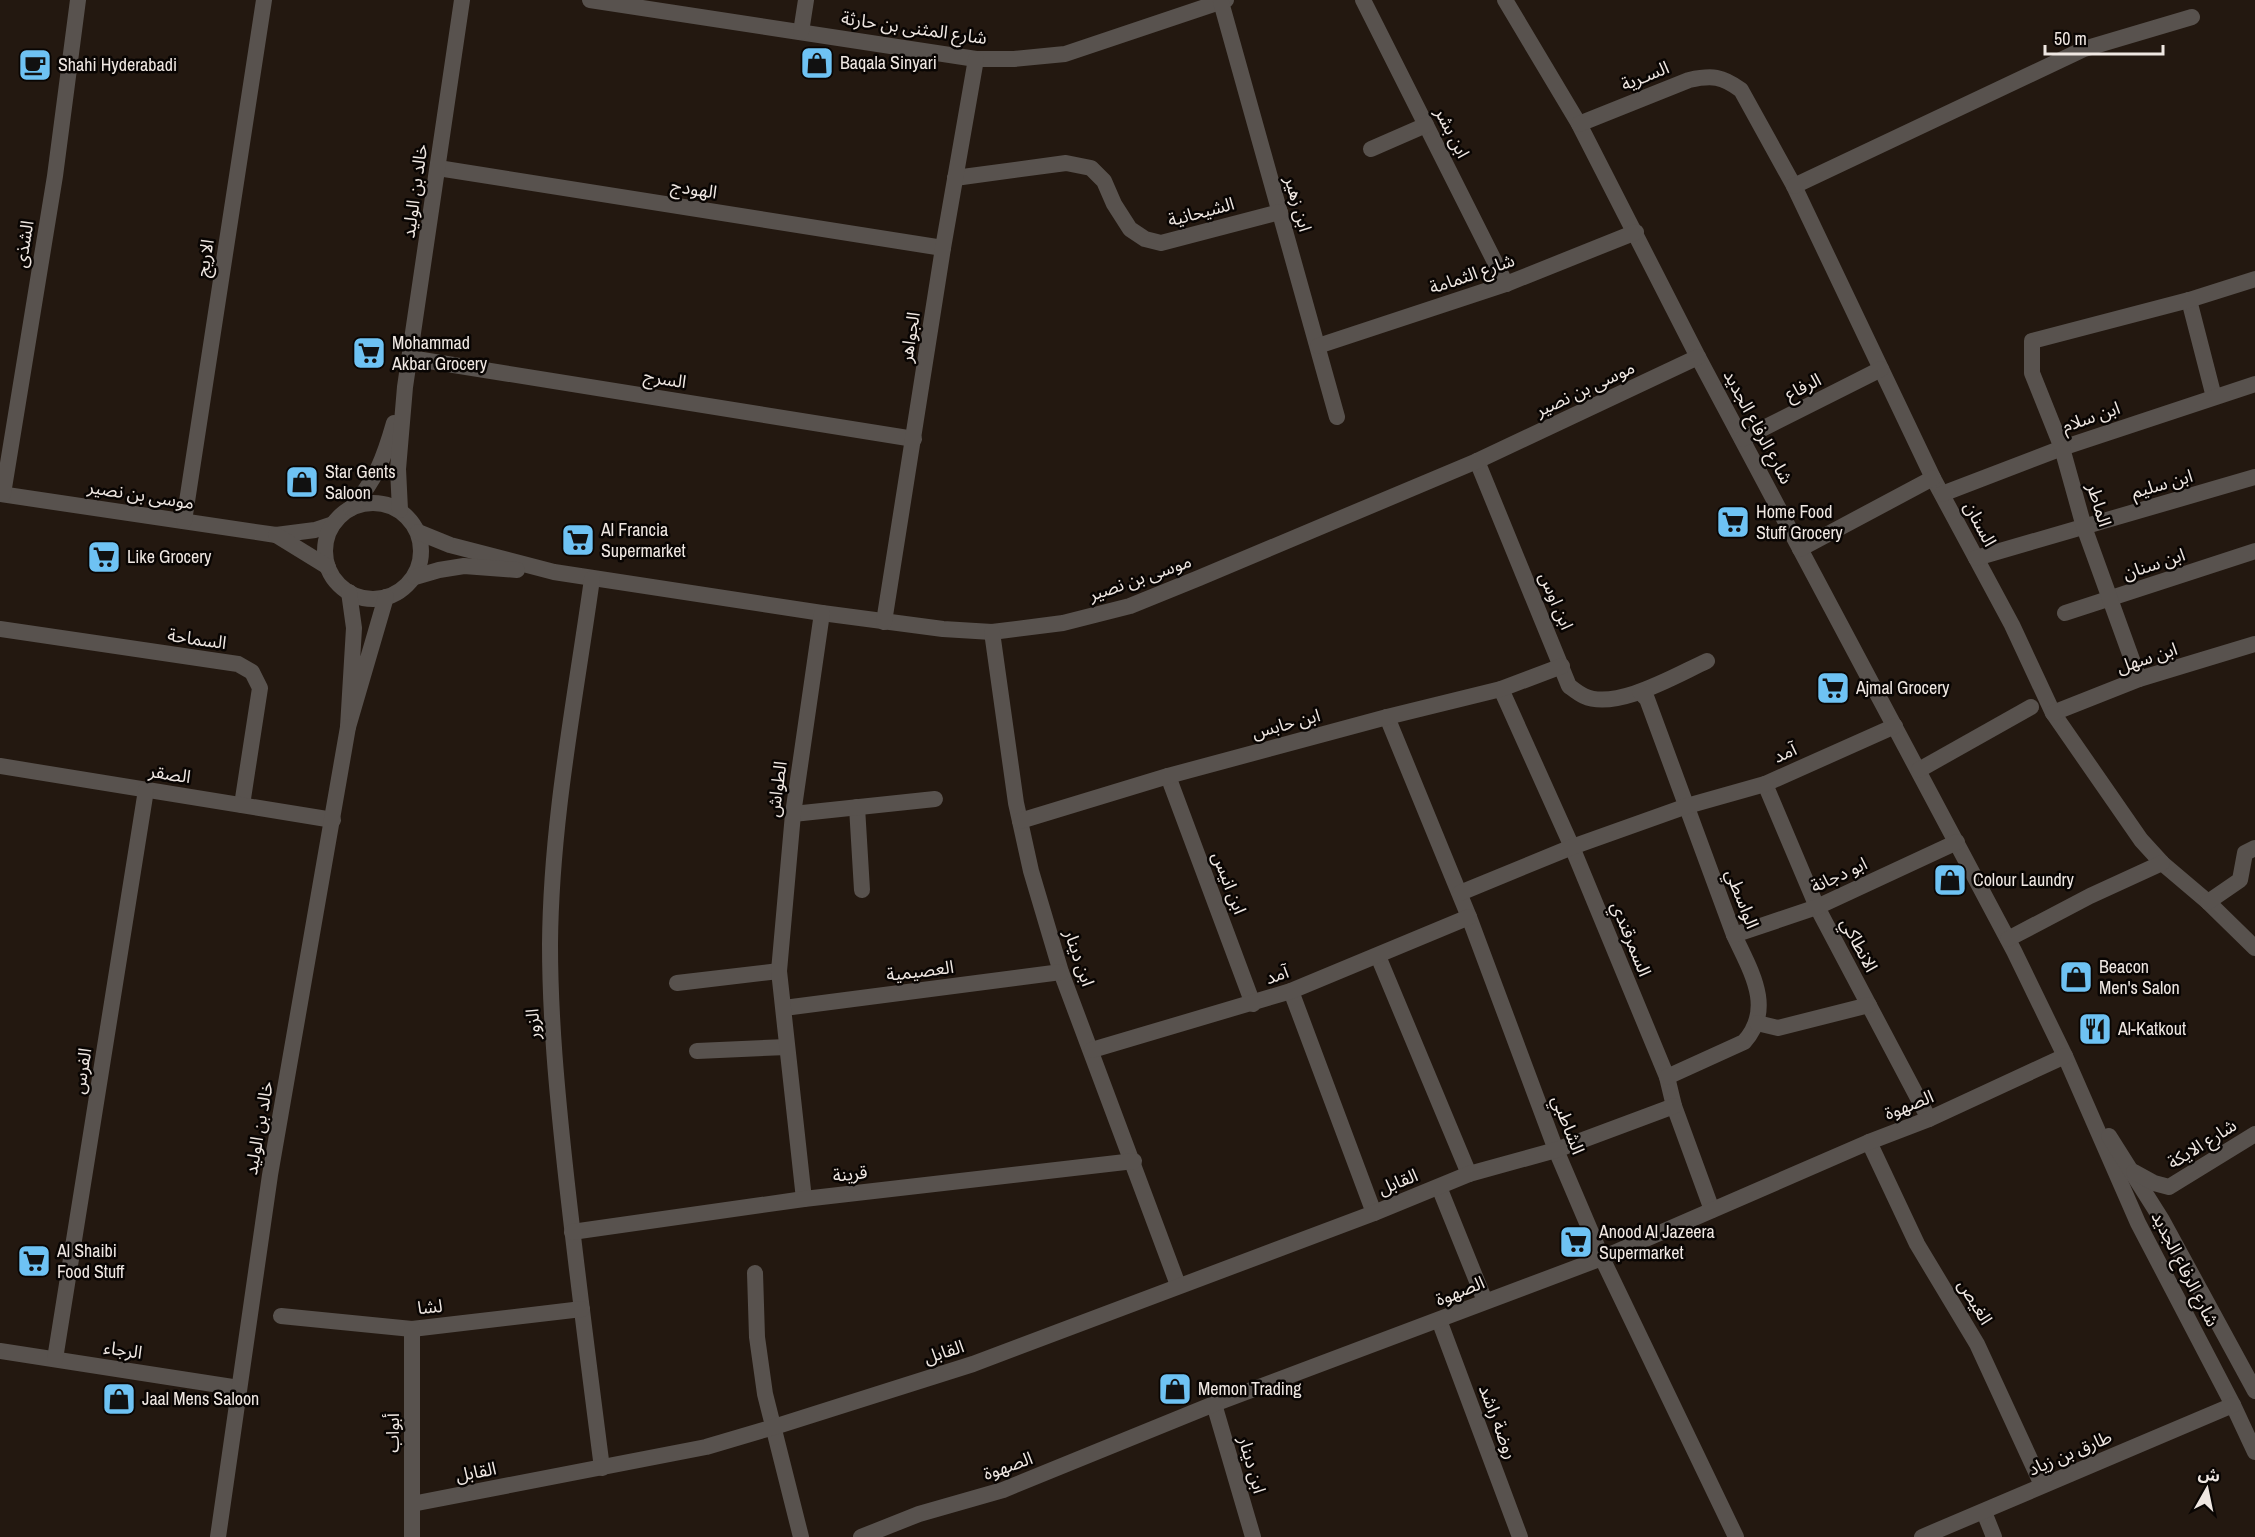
<svg xmlns="http://www.w3.org/2000/svg" width="2255" height="1537" viewBox="0 0 2255 1537" font-family="'Archivo Narrow','Noto Sans Arabic',sans-serif">
	<rect width="100%" height="100%" fill="#231810"/>
	<g fill="none" stroke-linecap="round" stroke-linejoin="round">
		<!-- minor -->
		<g stroke="#58524e" stroke-width="16">
			<polyline points="590,0 976,59 1014,59 1065,54 1226,0"/>
			<polyline points="1363,0 1506,284"/>
			<polyline points="1505,0 1579,124 1698,357 2014,951 2065,1056 2138,1223 2233,1405 2255,1452"/>
			<polyline points="1221,2 1337,417"/>
			<polyline points="801,32 806,0"/>
			<path d="M 1579,124 L 1689,80 C 1712,75 1722,76 1741,90 L 1794,186 L 1933,478 L 2012,625 L 2053,713 L 2141,840 L 2162,863 L 2208,902 L 2255,948"/>
			<polyline points="1371,149 1426,125"/>
			<polyline points="438,168 943,248"/>
			<polyline points="955,178 1066,163 1091,168 1104,181 1114,204 1130,229 1145,239 1161,243 1280,212"/>
			<polyline points="1794,186 2084,49 2192,17"/>
			<polyline points="2189,300 2214,397"/>
			<polyline points="1318,346 1506,284 1636,232"/>
			<polyline points="410,358 914,439"/>
			<polyline points="1742,439 1881,369"/>
			<path d="M 1477,461 L 1569,686 C 1573,689 1579,694 1584,696 C 1616,711 1676,675 1707,661"/>
			<polyline points="0,494 276,535 315,530 333,524"/>
			<polyline points="3,494 55,176 78,0"/>
			<polyline points="1942,494 2062,448 2255,384"/>
			<circle cx="373" cy="551" r="48"/>
			<path d="M 351,508 C 376,480 384,458 394,423"/>
			<polyline points="400,510 398,469 405,387 462,0"/>
			<polyline points="184,521 264,0"/>
			<polyline points="418,532 450,545 554,572 822,613 943,629 992,632 1063,623 1130,606 1199,578 1477,461 1698,357"/>
			<polyline points="276,535 328,567"/>
			<polyline points="1800,549 1933,478"/>
			<polyline points="1976,558 2255,477"/>
			<polyline points="415,577 439,570 464,566 517,570"/>
			<path d="M 592,579 C 575,701 551,821 550,944 C 550,1018 557,1092 565,1166 C 576,1267 589,1367 602,1468"/>
			<polyline points="349,592 354,628 348,727 386,597"/>
			<polyline points="2065,613 2255,551"/>
			<polyline points="884,622 943,248 976,59"/>
			<polyline points="0,629 238,664 252,672 260,688 242,805"/>
			<polyline points="992,632 1016,803 1031,871 1061,972 1178,1285"/>
			<polyline points="2139,679 2084,527 2062,448 2032,373 2032,341 2189,300 2255,279"/>
			<polyline points="1501,689 1572,847 1667,1077 1674,1106 1712,1210"/>
			<path d="M 1640,692 L 1647,699 L 1734,935 C 1750,970 1775,1008 1744,1042 L 1667,1077"/>
			<polyline points="2053,713 2139,679 2255,644"/>
			<polyline points="1387,717 1469,917 1556,1150 1602,1258 1736,1537"/>
			<polyline points="0,766 333,820"/>
			<polyline points="1919,770 2031,707"/>
			<polyline points="1168,776 1253,1004"/>
			<polyline points="1765,784 1817,907 1929,1119"/>
			<polyline points="857,807 862,890"/>
			<polyline points="793,814 935,799"/>
			<polyline points="1020,821 1168,776 1387,717 1501,689 1562,666"/>
			<polyline points="1460,893 1572,847 1687,806 1765,784 1895,726"/>
			<polyline points="2208,902 2240,880 2245,853 2255,848"/>
			<polyline points="1734,935 1817,907 1957,842"/>
			<polyline points="2008,939 2090,896 2162,863"/>
			<polyline points="1378,956 1469,1174"/>
			<polyline points="677,983 779,971"/>
			<polyline points="1291,991 1374,1213"/>
			<polyline points="784,1008 1061,972"/>
			<polyline points="1757,1023 1778,1028 1869,1005"/>
			<polyline points="1092,1050 1291,991 1469,917"/>
			<polyline points="697,1051 787,1047"/>
			<polyline points="2109,1136 2162,1220 2255,1391"/>
			<polyline points="1869,1142 1917,1244 1977,1344 2042,1485"/>
			<polyline points="2134,1172 2154,1183 2169,1187 2255,1134"/>
			<polyline points="1439,1187 1485,1301"/>
			<polyline points="804,1199 779,971 793,814 822,613"/>
			<polyline points="572,1232 804,1199 1134,1161"/>
			<polyline points="755,1273 757,1337 765,1394 801,1537"/>
			<polyline points="281,1316 412,1329 582,1309"/>
			<polyline points="1439,1320 1520,1537"/>
			<polyline points="0,1351 239,1388"/>
			<polyline points="55,1359 146,790"/>
			<polyline points="1214,1404 1253,1537"/>
			<polyline points="412,1504 706,1447 774,1427 973,1364 1374,1213 1469,1174 1556,1150 1674,1106"/>
			<polyline points="1984,1512 1994,1537"/>
			<polyline points="218,1537 270,1175 348,727"/>
			<polyline points="412,1537 412,1329"/>
			<polyline points="861,1537 919,1514 1003,1490 1214,1404 1602,1258 1869,1142 1929,1119 2065,1056"/>
			<polyline points="1922,1537 2233,1405"/>
		</g>
	</g>
	<!-- icons -->
	<defs>
		<symbol id="shop-square" viewBox="-11 -11 22 22"><rect x="-9" y="-9" width="18" height="18" rx="4" fill="#6ec2f3" stroke="#090503"/><path d="M-5-2.5h2.3a2.7 3.5 0 0 1 5.4 0H5L5.5 6h-11ZM-1.5-2.5h3a1.5 2.3 0 0 0-3 0Z" fill="#111"/></symbol>
		<symbol id="cafe-square" viewBox="-11 -11 22 22"><rect x="-9" y="-9" width="18" height="18" rx="4" fill="#6ec2f3" stroke="#090503"/><path d="M-5.5-4.5H6V0H3Q3 3.5 0 3.5H-2.5Q-5.5 3.5-5.5 0ZM3-3.2v2h1.7v-2ZM-6 4.5H4V6H-6Z" fill="#111"/></symbol>
		<symbol id="supermarket-square" viewBox="-11 -11 22 22"><rect x="-9" y="-9" width="18" height="18" rx="4" fill="#6ec2f3" stroke="#090503"/><path d="M-6-5.5h2.5l.6 2H6L4.5 2H-2.5L-4.4-4H-6ZM-1.5 3.2a1.3 1.3 0 1 0 .1 0ZM3 3.2a1.3 1.3 0 1 0 .1 0Z" fill="#111"/></symbol>
		<symbol id="restaurant-square" viewBox="-11 -11 22 22"><rect x="-9" y="-9" width="18" height="18" rx="4" fill="#6ec2f3" stroke="#090503"/><path d="M-5-6h1v4h1v-4h1v4h1v-4h1v5L-1.5 .5V6h-2V.5L-5-1ZM5-6V6H3V1.5H1.5Q1.5-4 5-6Z" fill="#111"/></symbol>
	</defs>
	<g fill-rule="evenodd">
		<use href="#shop-square" x="798" y="44" width="38" height="38"/>
		<use href="#cafe-square" x="16" y="46" width="38" height="38"/>
		<use href="#supermarket-square" x="350" y="334" width="38" height="38"/>
		<use href="#shop-square" x="283" y="463" width="38" height="38"/>
		<use href="#supermarket-square" x="1714" y="503" width="38" height="38"/>
		<use href="#supermarket-square" x="559" y="521" width="38" height="38"/>
		<use href="#supermarket-square" x="85" y="538" width="38" height="38"/>
		<use href="#supermarket-square" x="1814" y="669" width="38" height="38"/>
		<use href="#shop-square" x="1931" y="861" width="38" height="38"/>
		<use href="#shop-square" x="2057" y="958" width="38" height="38"/>
		<use href="#restaurant-square" x="2076" y="1010" width="38" height="38"/>
		<use href="#supermarket-square" x="1557" y="1223" width="38" height="38"/>
		<use href="#supermarket-square" x="15" y="1242" width="38" height="38"/>
		<use href="#shop-square" x="1156" y="1370" width="38" height="38"/>
		<use href="#shop-square" x="100" y="1380" width="38" height="38"/>
	</g>
	<g text-anchor="middle" stroke-width="5" stroke-linejoin="round" paint-order="stroke">
		<!-- street labels -->
		<g font-size="18" fill="#efe7e2" stroke="#090503">
			<text transform="translate(914 28) rotate(8)" y="6">شارع المثنى بن حارثة</text>
			<text transform="translate(1645 76) rotate(-22)" y="6">السـرية</text>
			<text transform="translate(1452 133) rotate(63)" y="6">ابن بشر</text>
			<text transform="translate(694 189) rotate(9)" y="6">الهودج</text>
			<text transform="translate(415 191) rotate(-82)" y="6">خالد بن الوليد</text>
			<text transform="translate(1298 204) rotate(74)" y="6">ابن زهير</text>
			<text transform="translate(1201 212) rotate(-15)" y="6">الشيحانية</text>
			<text transform="translate(24 244) rotate(-81)" y="6">الشذى</text>
			<text transform="translate(205 258) rotate(-81)" y="6">الاريج</text>
			<text transform="translate(1472 274) rotate(-19)" y="6">شارع الثمامة</text>
			<text transform="translate(910 337) rotate(-81)" y="6">الجواهر</text>
			<text transform="translate(665 379) rotate(9)" y="6">السرج</text>
			<text transform="translate(1803 387) rotate(-27)" y="6">الرفاع</text>
			<text transform="translate(1585 389) rotate(-25)" y="6">موسى بن نصير</text>
			<text transform="translate(2091 417) rotate(-19)" y="6">ابن سلام</text>
			<text transform="translate(1758 427) rotate(62)" y="6">شارع الرفاع الجديد</text>
			<text transform="translate(2162 484) rotate(-16)" y="6">ابن سليم</text>
			<text transform="translate(141 495) rotate(9)" y="6">موسى بن نصير</text>
			<text transform="translate(2099 505) rotate(73)" y="6">الماطر</text>
			<text transform="translate(1980 524) rotate(62)" y="6">السنان</text>
			<text transform="translate(2154 564) rotate(-18)" y="6">ابن سنان</text>
			<text transform="translate(1140 578) rotate(-19)" y="6">موسى بن نصير</text>
			<text transform="translate(1556 601) rotate(67)" y="6">ابن اوس</text>
			<text transform="translate(197 639) rotate(8)" y="6">السماحة</text>
			<text transform="translate(2147 658) rotate(-18)" y="6">ابن سهل</text>
			<text transform="translate(1286 724) rotate(-15)" y="6">ابن حابس</text>
			<text transform="translate(1785 753) rotate(-24)" y="6">آمد</text>
			<text transform="translate(170 774) rotate(9)" y="6">الصقر</text>
			<text transform="translate(777 789) rotate(-82)" y="6">الطواش</text>
			<text transform="translate(1839 875) rotate(-25)" y="6">ابو دجانة</text>
			<text transform="translate(1229 883) rotate(69)" y="6">ابن انيس</text>
			<text transform="translate(1742 899) rotate(69)" y="6">الواسطي</text>
			<text transform="translate(1631 939) rotate(68)" y="6">السمرقندي</text>
			<text transform="translate(1859 945) rotate(62)" y="6">الانطاكي</text>
			<text transform="translate(1079 958) rotate(71)" y="6">ابن دينار</text>
			<text transform="translate(920 971) rotate(-7)" y="6">العصيمية</text>
			<text transform="translate(1277 975) rotate(-19)" y="6">آمد</text>
			<text transform="translate(533 1024) rotate(-93)" y="6">الزور</text>
			<text transform="translate(82 1071) rotate(-81)" y="6">الفرس</text>
			<text transform="translate(1909 1105) rotate(-22)" y="6">الصهوة</text>
			<text transform="translate(1568 1125) rotate(69)" y="6">الشاطبي</text>
			<text transform="translate(259 1128) rotate(-80)" y="6">خالد بن الوليد</text>
			<text transform="translate(2202 1144) rotate(-32)" y="6">شارع الايكة</text>
			<text transform="translate(850 1174) rotate(-7)" y="6">قرينة</text>
			<text transform="translate(1398 1182) rotate(-22)" y="6">القابل</text>
			<text transform="translate(2185 1269) rotate(63)" y="6">شارع الرفاع الجديد</text>
			<text transform="translate(1460 1291) rotate(-22)" y="6">الصهوة</text>
			<text transform="translate(1975 1302) rotate(59)" y="6">الغيص</text>
			<text transform="translate(430 1307) rotate(-6)" y="6">لشا</text>
			<text transform="translate(123 1350) rotate(9)" y="6">الرجاء</text>
			<text transform="translate(944 1352) rotate(-18)" y="6">القابل</text>
			<text transform="translate(1498 1422) rotate(69)" y="6">روضة راشد</text>
			<text transform="translate(393 1433) rotate(-90)" y="6">أبواب</text>
			<text transform="translate(2070 1453) rotate(-23)" y="6">طارق بن زياد</text>
			<text transform="translate(1252 1465) rotate(74)" y="6">ابن دينار</text>
			<text transform="translate(1008 1466) rotate(-20)" y="6">الصهوة</text>
			<text transform="translate(476 1472) rotate(-11)" y="6">القابل</text>
		</g>
		<!-- poi labels -->
		<g font-size="18" fill="#efe7e2" stroke="#090503" text-anchor="start">
			<text x="840" y="69">Baqala Sinyari</text>
			<text x="58" y="71">Shahi Hyderabadi</text>
			<text x="392" y="349">Mohammad<tspan x="392" dy="21">Akbar Grocery</tspan></text>
			<text x="325" y="478">Star Gents<tspan x="325" dy="21">Saloon</tspan></text>
			<text x="1756" y="518">Home Food<tspan x="1756" dy="21">Stuff Grocery</tspan></text>
			<text x="601" y="536">Al Francia<tspan x="601" dy="21">Supermarket</tspan></text>
			<text x="127" y="563">Like Grocery</text>
			<text x="1856" y="694">Ajmal Grocery</text>
			<text x="1973" y="886">Colour Laundry</text>
			<text x="2099" y="973">Beacon<tspan x="2099" dy="21">Men's Salon</tspan></text>
			<text x="2118" y="1035">Al-Katkout</text>
			<text x="1599" y="1238">Anood Al Jazeera<tspan x="1599" dy="21">Supermarket</tspan></text>
			<text x="57" y="1257">Al Shaibi<tspan x="57" dy="21">Food Stuff</tspan></text>
			<text x="1198" y="1395">Memon Trading</text>
			<text x="142" y="1405">Jaal Mens Saloon</text>
		</g>
	</g>
	<!-- north arrow -->
	<g transform="translate(2207 1489) rotate(9)" stroke="#090503" stroke-width="4.5" paint-order="stroke">
	<path d="M0-4.5L10 22L0 15L-10 22Z" fill="#efe7e2"/>
	<text y="-9" font-size="16" font-weight="bold" text-anchor="middle" fill="#efe7e2">ش</text>
	</g>
	<!-- scale -->
	<path d="M2045 45v9h118v-9" fill="none" stroke="#efe7e2" stroke-width="3"/>
	<text x="2054" y="45" font-size="18" fill="#efe7e2" stroke="#090503" stroke-width="4.5" paint-order="stroke">50 m</text>
</svg>
